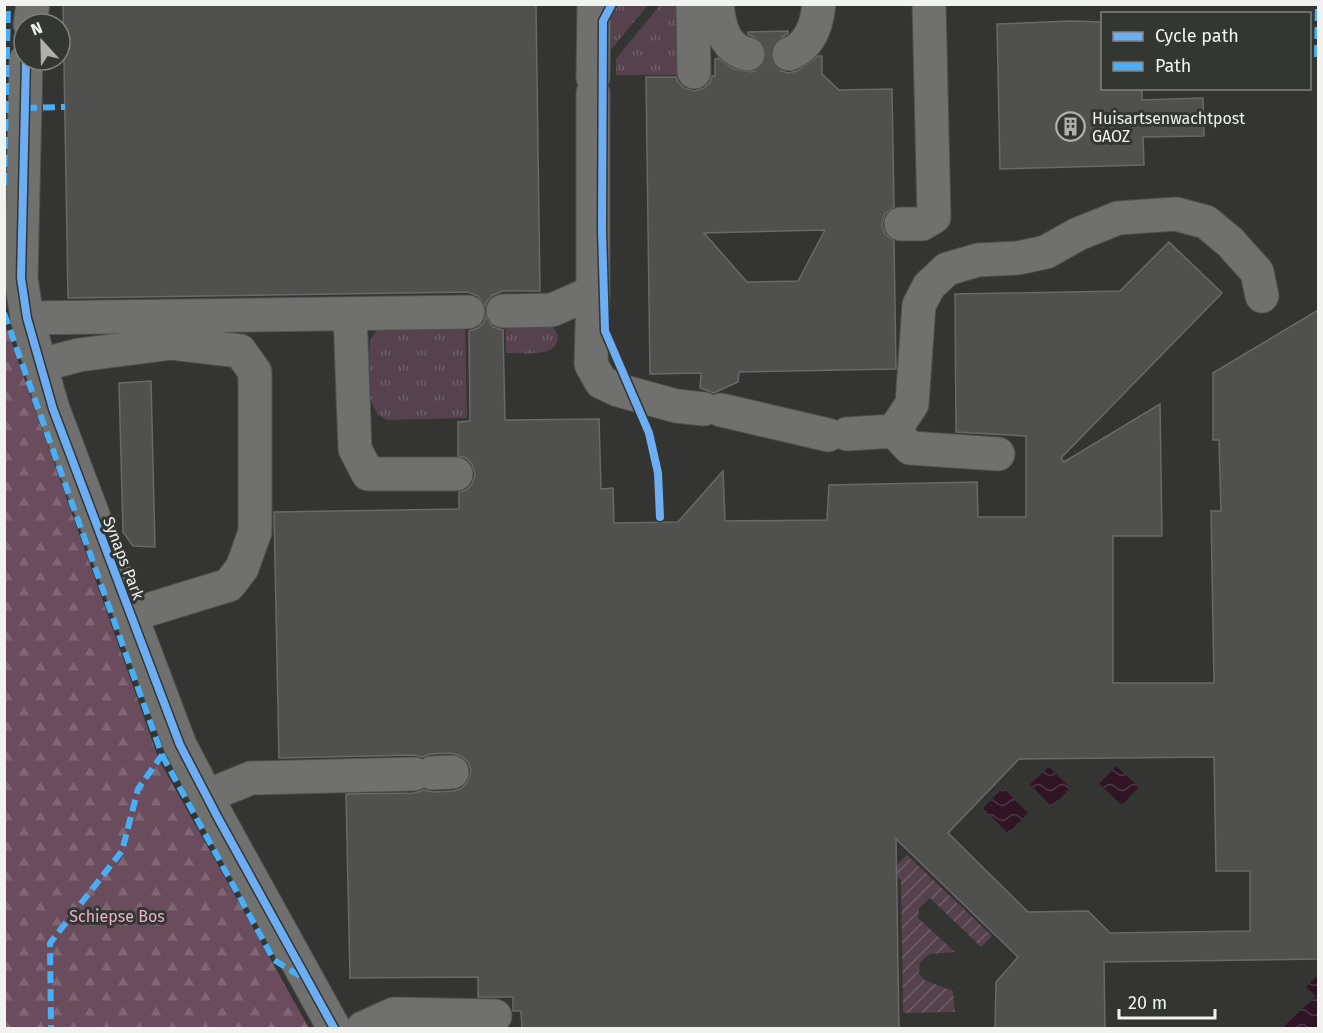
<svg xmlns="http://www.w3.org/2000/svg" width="1323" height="1033" viewBox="0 0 1323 1033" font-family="'Fira Sans',sans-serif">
	<defs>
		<pattern id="grass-tufts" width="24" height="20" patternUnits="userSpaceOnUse" patternTransform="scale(1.5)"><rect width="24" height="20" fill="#55424c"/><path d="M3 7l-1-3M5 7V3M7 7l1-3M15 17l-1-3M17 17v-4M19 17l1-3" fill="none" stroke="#6e5e66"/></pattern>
		<pattern id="forest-firs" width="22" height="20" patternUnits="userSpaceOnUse" patternTransform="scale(1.5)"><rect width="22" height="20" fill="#6a4c5c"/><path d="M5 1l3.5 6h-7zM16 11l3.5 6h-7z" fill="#806674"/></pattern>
		<pattern id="garden-furrows" width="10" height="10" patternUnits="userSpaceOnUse" patternTransform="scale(1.5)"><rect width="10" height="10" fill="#55424c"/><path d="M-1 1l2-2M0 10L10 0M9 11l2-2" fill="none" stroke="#6e5e66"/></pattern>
		<pattern id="water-waves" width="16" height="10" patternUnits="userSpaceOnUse" patternTransform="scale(1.5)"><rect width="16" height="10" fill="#2f1524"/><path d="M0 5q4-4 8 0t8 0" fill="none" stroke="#4e3844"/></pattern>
	</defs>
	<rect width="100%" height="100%" fill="#343533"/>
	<!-- grass -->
	<g fill="url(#grass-tufts)">
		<polygon points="617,5 648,5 608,53 609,17"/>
		<polygon points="660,5 681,5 681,75 616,75 616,59"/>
		<path d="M 546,322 C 553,327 560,332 557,342 C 553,357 519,353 506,353 L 505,323 Z"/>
		<polygon points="388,325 465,325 467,418 387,420 378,415 371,402 369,358 370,341 376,331"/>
	</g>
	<!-- forest -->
	<polygon fill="url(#forest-firs)" points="5,324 159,760 309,1028 5,1028"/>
	<!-- garden -->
	<polygon fill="url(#garden-furrows)" points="907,855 992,936 981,947 930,898 919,908 918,918 955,952 930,954 920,962 919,973 924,980 953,991 955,1012 903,1013 901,880 891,871"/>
	<!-- water -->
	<g fill="url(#water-waves)">
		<polygon points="1116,766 1139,787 1122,805 1099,784"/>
		<polygon points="1049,767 1070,788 1052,807 1030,784"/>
		<polygon points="1003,788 1028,813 1008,833 983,808"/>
		<polygon points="1318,975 1318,1028 1282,1028 1316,996 1306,987"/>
	</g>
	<!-- building -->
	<g fill="#50514e" stroke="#686968" stroke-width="1.5" fill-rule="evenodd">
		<polygon points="63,4 536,4 540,291 503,291 493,295 487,301 485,307 478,296 468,292 68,298"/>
		<polygon points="1071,21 1102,22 1102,88 1142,88 1142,100 1203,98 1204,136 1143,137 1144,165 1000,169 997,24"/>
		<path d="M 788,31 L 788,33 L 774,43 L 770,52 L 772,62 L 779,70 L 788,73 L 797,71 L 818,56 L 822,56 L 822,74 L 839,90 L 892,89 L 894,207 L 885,214 L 882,225 L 885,234 L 894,241 L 896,369 L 739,372 L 738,382 L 714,393 L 700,388 L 701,373 L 650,374 L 646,77 L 676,77 L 678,82 L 684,88 L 695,91 L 704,88 L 710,82 L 712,76 L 715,76 L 715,59 L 718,58 L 734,69 L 752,72 L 761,68 L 766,59 L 766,51 L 762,41 L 748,34 L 748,32 ZM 825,230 L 798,281 L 747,282 L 704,233 Z"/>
		<path d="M 1169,242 L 1222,293 L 1061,458 L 1064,462 L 1160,404 L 1162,536 L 1113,536 L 1113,683 L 1214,683 L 1211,511 L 1221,511 L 1219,440 L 1213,440 L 1213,373 L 1318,310 L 1318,959 L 1104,962 L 1105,1029 L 995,1029 L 996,982 L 1018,957 L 896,839 L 899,1029 L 522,1029 L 521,1011 L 513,1011 L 513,997 L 478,997 L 478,977 L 350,978 L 346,794 L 414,793 L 424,790 L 433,792 L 454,791 L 462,788 L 468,781 L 471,770 L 468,762 L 461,756 L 451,753 L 431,754 L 422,757 L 414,755 L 279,758 L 274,512 L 459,509 L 459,492 L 466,490 L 472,484 L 475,475 L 472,464 L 466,458 L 458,456 L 458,422 L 470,421 L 469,331 L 478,328 L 484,322 L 486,316 L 493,327 L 503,330 L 505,420 L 599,419 L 601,489 L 613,488 L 614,523 L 678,522 L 723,471 L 725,521 L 827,520 L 829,485 L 977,482 L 978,517 L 1026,517 L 1026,436 L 956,432 L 955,294 L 1120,291 ZM 1214,757 L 1216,871 L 1250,871 L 1250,931 L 1110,933 L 1088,911 L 1028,912 L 948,833 L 1019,759 Z"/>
		<polygon points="151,381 155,547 133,546 123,532 119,383"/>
	</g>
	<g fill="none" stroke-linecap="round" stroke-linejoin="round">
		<!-- minor-tunnel -->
		<polyline stroke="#50524f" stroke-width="33" stroke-dasharray="33 16" stroke-linecap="butt" points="748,54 789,54"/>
		<defs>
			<g id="minor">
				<polyline points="693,4 694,72"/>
				<path d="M 717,4 C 719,25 724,49 748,54"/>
				<polyline points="30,24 33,4"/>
				<path d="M 789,54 C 810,46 817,25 819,4"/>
				<polyline points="26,60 21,278 27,318 53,409 180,745 218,818 334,1028"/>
				<polyline points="593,78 594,4"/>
				<polyline points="593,93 593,292 591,364 601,382 618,390 676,406 704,409"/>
				<polyline points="901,224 922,224 934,217 929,4"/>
				<polyline points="503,311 552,310 593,292"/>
				<polyline points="350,314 355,449 368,474 456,474"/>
				<polyline points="27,318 468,312"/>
				<polyline points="41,365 79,355 172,343 240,351 255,372 255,532 242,568 229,585 131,615"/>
				<polyline points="721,410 828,435"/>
				<polyline points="894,431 910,448 998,454"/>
				<polyline points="847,434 894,431 912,404 919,305 929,286 947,269 978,260 1018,258 1046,252 1078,234 1118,218 1176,214 1206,222 1230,242 1257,272 1262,296"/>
				<polyline points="432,773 452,772"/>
				<polyline points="207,796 251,778 414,774"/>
				<polyline points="363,1028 394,1014 495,1016"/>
			</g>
		</defs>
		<!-- minor casing -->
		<use href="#minor" stroke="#4f514e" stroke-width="35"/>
		<!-- minor -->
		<use href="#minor" stroke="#70716f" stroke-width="33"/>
		<!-- quiet -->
		<g stroke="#49aef6" stroke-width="6" stroke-dasharray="12 6" stroke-linecap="butt">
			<polyline points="1317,57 1318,4"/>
			<polyline points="25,108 65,107"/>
			<polyline points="4,185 8,4"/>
			<polyline points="4,313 162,755 138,789 122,851 50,943 51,1028"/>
			<polyline points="162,755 274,960 305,979"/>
		</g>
		<defs>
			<g id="cycleway">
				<polyline points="612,4 603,21 602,231 605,331 649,433 658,473 660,517"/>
				<polyline points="26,60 21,278 27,318 53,409 180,745 218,818 334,1028"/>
			</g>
		</defs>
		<!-- cycleway casing -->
		<use href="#cycleway" stroke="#343632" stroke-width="11"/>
		<!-- cycleway -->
		<use href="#cycleway" stroke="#6dadf4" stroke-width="8"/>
	</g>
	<!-- icons -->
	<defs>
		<symbol id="building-ring" viewBox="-11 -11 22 22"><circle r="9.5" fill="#343632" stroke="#afb0ae" stroke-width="1.5"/><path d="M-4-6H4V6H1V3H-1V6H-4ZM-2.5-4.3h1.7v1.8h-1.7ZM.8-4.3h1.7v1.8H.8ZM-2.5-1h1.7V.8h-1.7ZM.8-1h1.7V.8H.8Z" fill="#afb0ae"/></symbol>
	</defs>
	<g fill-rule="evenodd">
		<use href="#building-ring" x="1054" y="110" width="33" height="33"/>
	</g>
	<g text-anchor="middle" stroke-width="6" stroke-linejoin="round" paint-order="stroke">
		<!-- poi labels -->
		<g font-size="16" fill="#f1f3f0" stroke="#343632" text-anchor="start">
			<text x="1092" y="124">Huisartsenwachtpost<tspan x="1092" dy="18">GAOZ</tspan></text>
		</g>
		<!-- street labels -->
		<g font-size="16" fill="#f1f3f0" stroke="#343632">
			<text transform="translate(124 558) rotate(69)" y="6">Synaps Park</text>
		</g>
		<!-- park labels -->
		<g font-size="16" fill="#ecb0d0" stroke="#343632">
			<text x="117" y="922">Schiepse Bos</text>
		</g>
	</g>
	<!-- border -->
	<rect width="1323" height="1033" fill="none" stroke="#f1f3f0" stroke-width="12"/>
	<!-- legend -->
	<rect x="1101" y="12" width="210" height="78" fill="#343632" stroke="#80827e" stroke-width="1.5"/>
	<rect x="1113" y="32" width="30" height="9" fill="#6dadf4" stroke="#80827e" stroke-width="1.5"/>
	<text x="1155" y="42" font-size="18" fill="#f1f3f0">Cycle path</text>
	<rect x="1113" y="62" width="30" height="9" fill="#49aef6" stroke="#80827e" stroke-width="1.5"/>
	<text x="1155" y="72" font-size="18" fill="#f1f3f0">Path</text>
	<!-- north arrow -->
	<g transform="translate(42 42) rotate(338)"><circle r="28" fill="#343632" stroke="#80827e" stroke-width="1.5"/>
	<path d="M0-4.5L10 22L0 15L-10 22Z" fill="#afb0ae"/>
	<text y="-9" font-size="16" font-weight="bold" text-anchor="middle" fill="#f1f3f0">N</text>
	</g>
	<!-- scale -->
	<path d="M1119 1009v9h96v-9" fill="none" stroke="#f1f3f0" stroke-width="3"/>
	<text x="1128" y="1009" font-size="18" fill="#f1f3f0" stroke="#343632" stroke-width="4.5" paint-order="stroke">20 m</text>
</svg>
